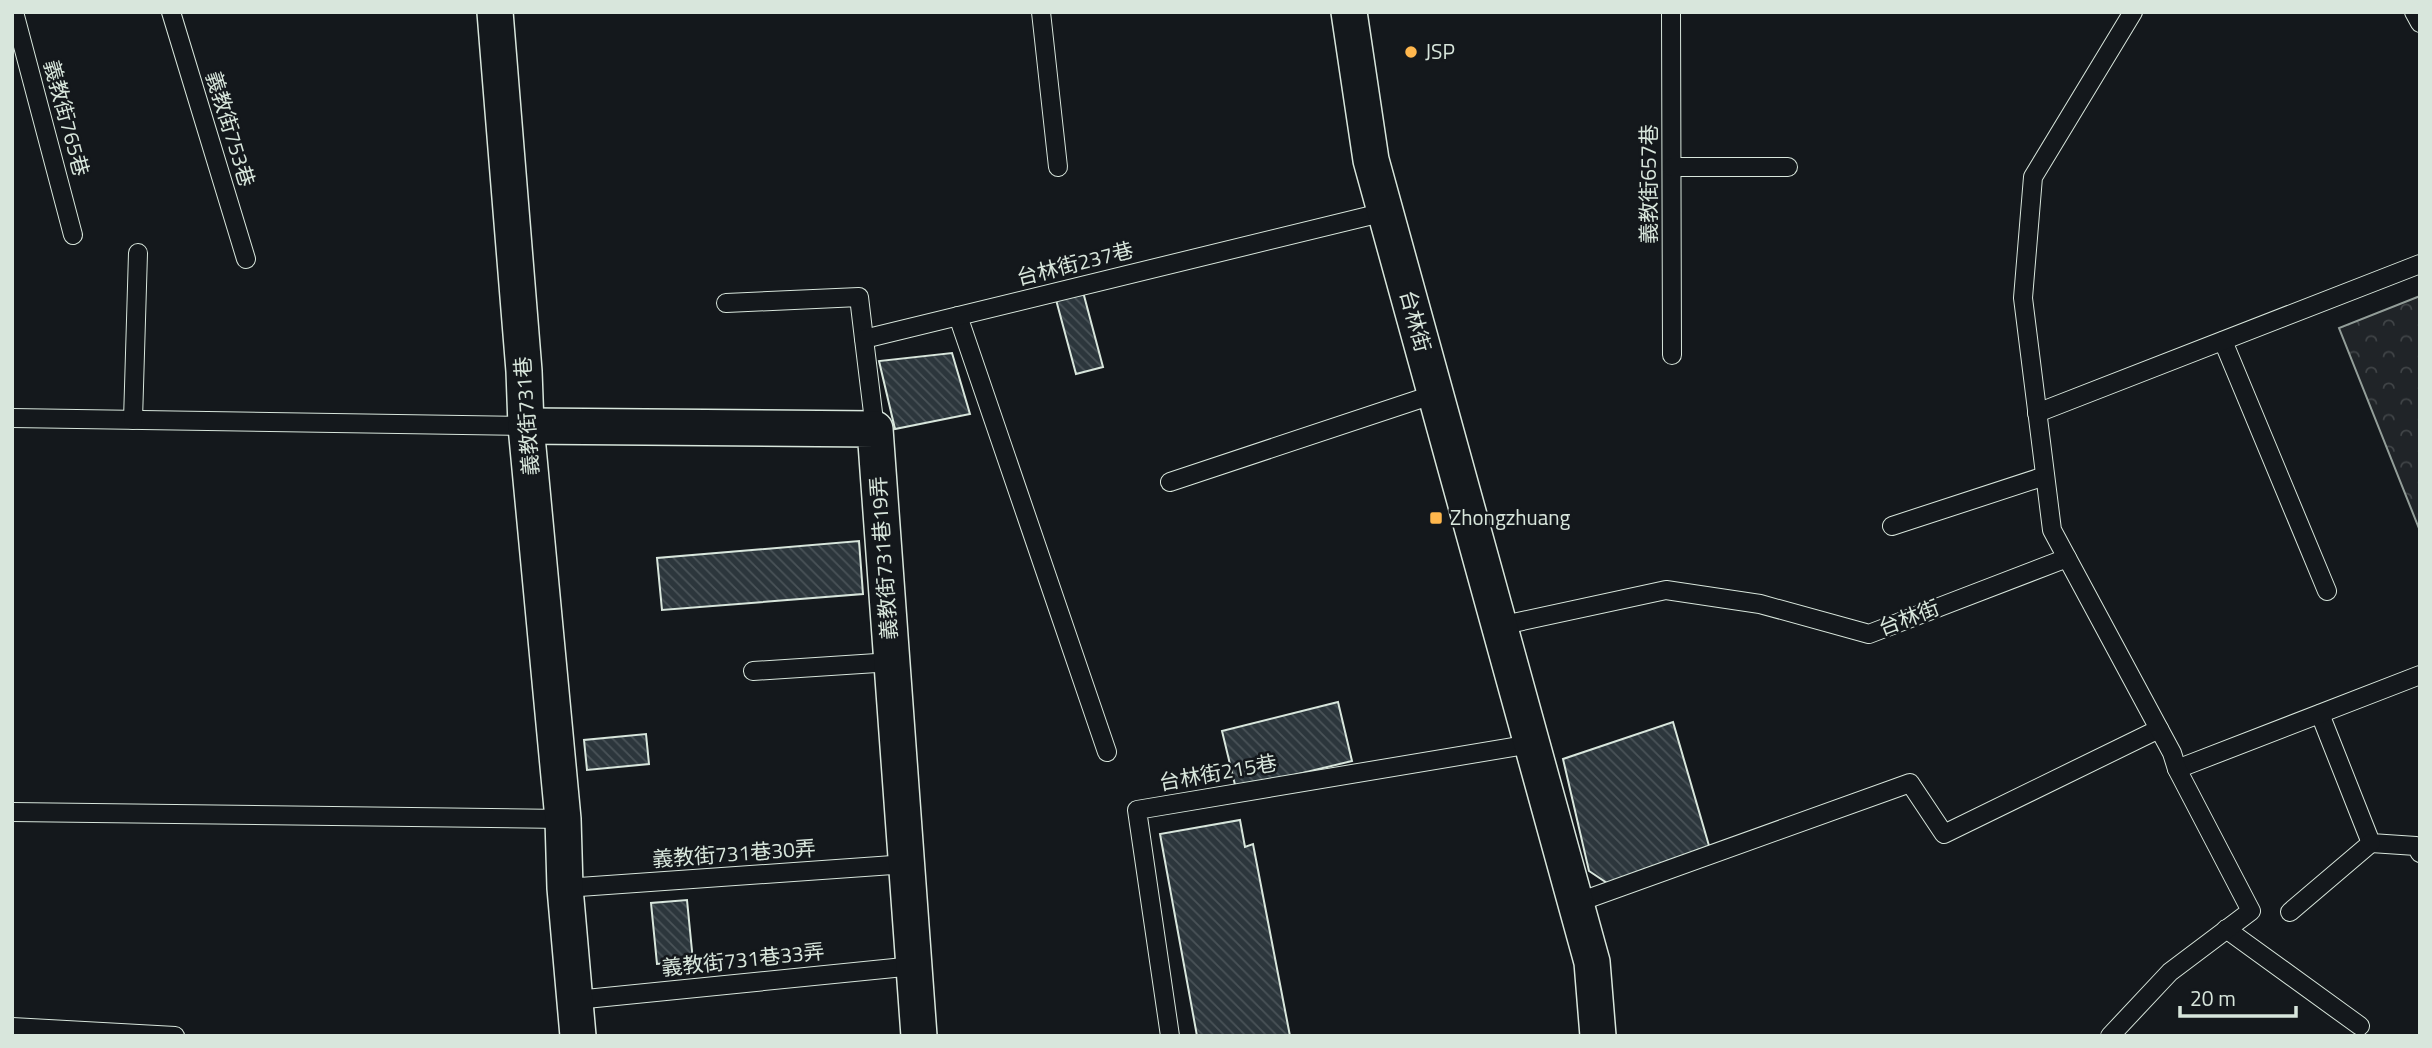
<svg xmlns="http://www.w3.org/2000/svg" width="2432" height="1048" viewBox="0 0 2432 1048" font-family="'Titillium Web','Noto Sans TC',sans-serif">
	<defs>
		<pattern id="forest-crowns" width="20" height="18" patternUnits="userSpaceOnUse" patternTransform="scale(1.75)"><rect width="20" height="18" fill="#202428"/><path d="M2 6a3 3 0 1 1 6 0M12 15a3 3 0 1 1 6 0" fill="none" stroke="#404447"/></pattern>
		<pattern id="building-back-hatch" width="6" height="6" patternUnits="userSpaceOnUse" patternTransform="scale(1.75)"><rect width="6" height="6" fill="#2c363c"/><path d="M-1 5l2 2M0 0l6 6M5-1l2 2" fill="none" stroke="#4a5358"/></pattern>
	</defs>
	<rect width="100%" height="100%" fill="#14181c"/>
	<!-- forest -->
	<polygon fill="url(#forest-crowns)" stroke="#939e99" stroke-width="2" points="2420,296 2420,531 2339,328"/>
	<!-- building -->
	<g fill="url(#building-back-hatch)" stroke="#d8e6dc" stroke-width="2">
		<polygon points="1082,288 1103,367 1076,374 1055,296"/>
		<polygon points="952,353 970,414 895,429 879,361"/>
		<polygon points="859,541 863,594 662,610 657,558"/>
		<polygon points="1338,702 1352,761 1236,789 1222,731"/>
		<polygon points="1673,722 1712,856 1607,883 1589,871 1563,759"/>
		<polygon points="646,734 649,764 587,770 584,740"/>
		<polygon points="1240,820 1245,847 1253,844 1290,1036 1197,1036 1160,834"/>
		<polygon points="687,900 693,961 657,964 651,903"/>
	</g>
	<g fill="none" stroke-linecap="round" stroke-linejoin="round">
		<defs>
			<g id="service">
				<polyline points="14,12 73,235"/>
				<polyline points="171,12 246,259"/>
				<polyline points="1041,12 1058,167"/>
				<polyline points="1671,12 1672,355"/>
				<polyline points="2414,12 2420,23"/>
				<polyline points="1672,167 1788,167"/>
				<polyline points="726,303 859,297 864,339"/>
				<polyline points="958,316 1107,752"/>
				<polyline points="2223,341 2327,591"/>
				<polyline points="2037,413 2420,264"/>
				<polyline points="12,418 526,426"/>
				<polyline points="133,420 138,253"/>
				<polyline points="875,429 864,339 1385,212"/>
				<polyline points="1170,482 1435,394"/>
				<polyline points="1892,526 2045,476"/>
				<polyline points="1499,626 1666,590 1760,604 1869,634 2067,558"/>
				<polyline points="753,671 892,662"/>
				<polyline points="2320,714 2371,843 2416,846 2420,853"/>
				<polyline points="2177,769 2420,675"/>
				<polyline points="12,812 563,819"/>
				<polyline points="565,888 907,864"/>
				<polyline points="1576,903 1910,783 1944,834 2159,729"/>
				<polyline points="2290,912 2371,843"/>
				<polyline points="2226,929 2360,1026"/>
				<polyline points="576,1000 914,966"/>
				<polyline points="12,1027 175,1036"/>
				<polyline points="1170,1036 1137,810 1531,744"/>
				<polyline points="2110,1036 2170,972 2251,911 2177,769 2172,753 2052,530 2023,298 2033,177 2133,12"/>
			</g>
			<g id="minor">
				<polyline points="495,12 524,371 526,426 563,819 565,888 578,1036"/>
				<polyline points="1349,12 1371,160 1592,962 1598,1036"/>
				<polyline points="526,426 875,429 919,1036"/>
			</g>
		</defs>
		<!-- service casing -->
		<use href="#service" stroke="#d8e6dc" stroke-width="20"/>
		<!-- minor casing -->
		<use href="#minor" stroke="#d8e6dc" stroke-width="38"/>
		<!-- service -->
		<use href="#service" stroke="#14181c" stroke-width="18"/>
		<!-- minor -->
		<use href="#minor" stroke="#14181c" stroke-width="35"/>
	</g>
	<!-- markers -->
	<g fill="#ffb74d" stroke="#14181c" stroke-width="2.5">
		<circle cx="1411" cy="52" r="7"/>
		<rect x="1429" y="511" width="14" height="14" rx="3.5"/>
	</g>
	<g text-anchor="middle" stroke-width="5" stroke-linejoin="round" paint-order="stroke">
		<!-- poi labels -->
		<g font-size="21" fill="#d8e6dc" stroke="#14181c" text-anchor="start">
			<text x="1425" y="59">JSP</text>
			<text x="1450" y="525">Zhongzhuang</text>
		</g>
		<!-- street labels -->
		<g font-size="21" fill="#d8e6dc" stroke="#14181c">
			<text transform="translate(66 118) rotate(75)" y="7">義教街765巷</text>
			<text transform="translate(230 129) rotate(73)" y="7">義教街753巷</text>
			<text transform="translate(1649 184) rotate(-90)" y="7">義教街657巷</text>
			<text transform="translate(1075 264) rotate(-14)" y="7">台林街237巷</text>
			<text transform="translate(1415 321) rotate(75)" y="7">台林街</text>
			<text transform="translate(527 416) rotate(-94)" y="7">義教街731巷</text>
			<text transform="translate(884 558) rotate(-94)" y="7">義教街731巷19弄</text>
			<text transform="translate(1909 618) rotate(-21)" y="7">台林街</text>
			<text transform="translate(1218 773) rotate(-10)" y="7">台林街215巷</text>
			<text transform="translate(734 854) rotate(-4)" y="7">義教街731巷30弄</text>
			<text transform="translate(743 960) rotate(-6)" y="7">義教街731巷33弄</text>
		</g>
	</g>
	<!-- border -->
	<rect width="2432" height="1048" fill="none" stroke="#d8e6dc" stroke-width="28"/>
	<!-- scale -->
	<path d="M2180 1006v10h116v-10" fill="none" stroke="#d8e6dc" stroke-width="3.5"/>
	<text x="2190" y="1006" font-size="21" fill="#d8e6dc" stroke="#14181c" stroke-width="5" paint-order="stroke">20 m</text>
</svg>
